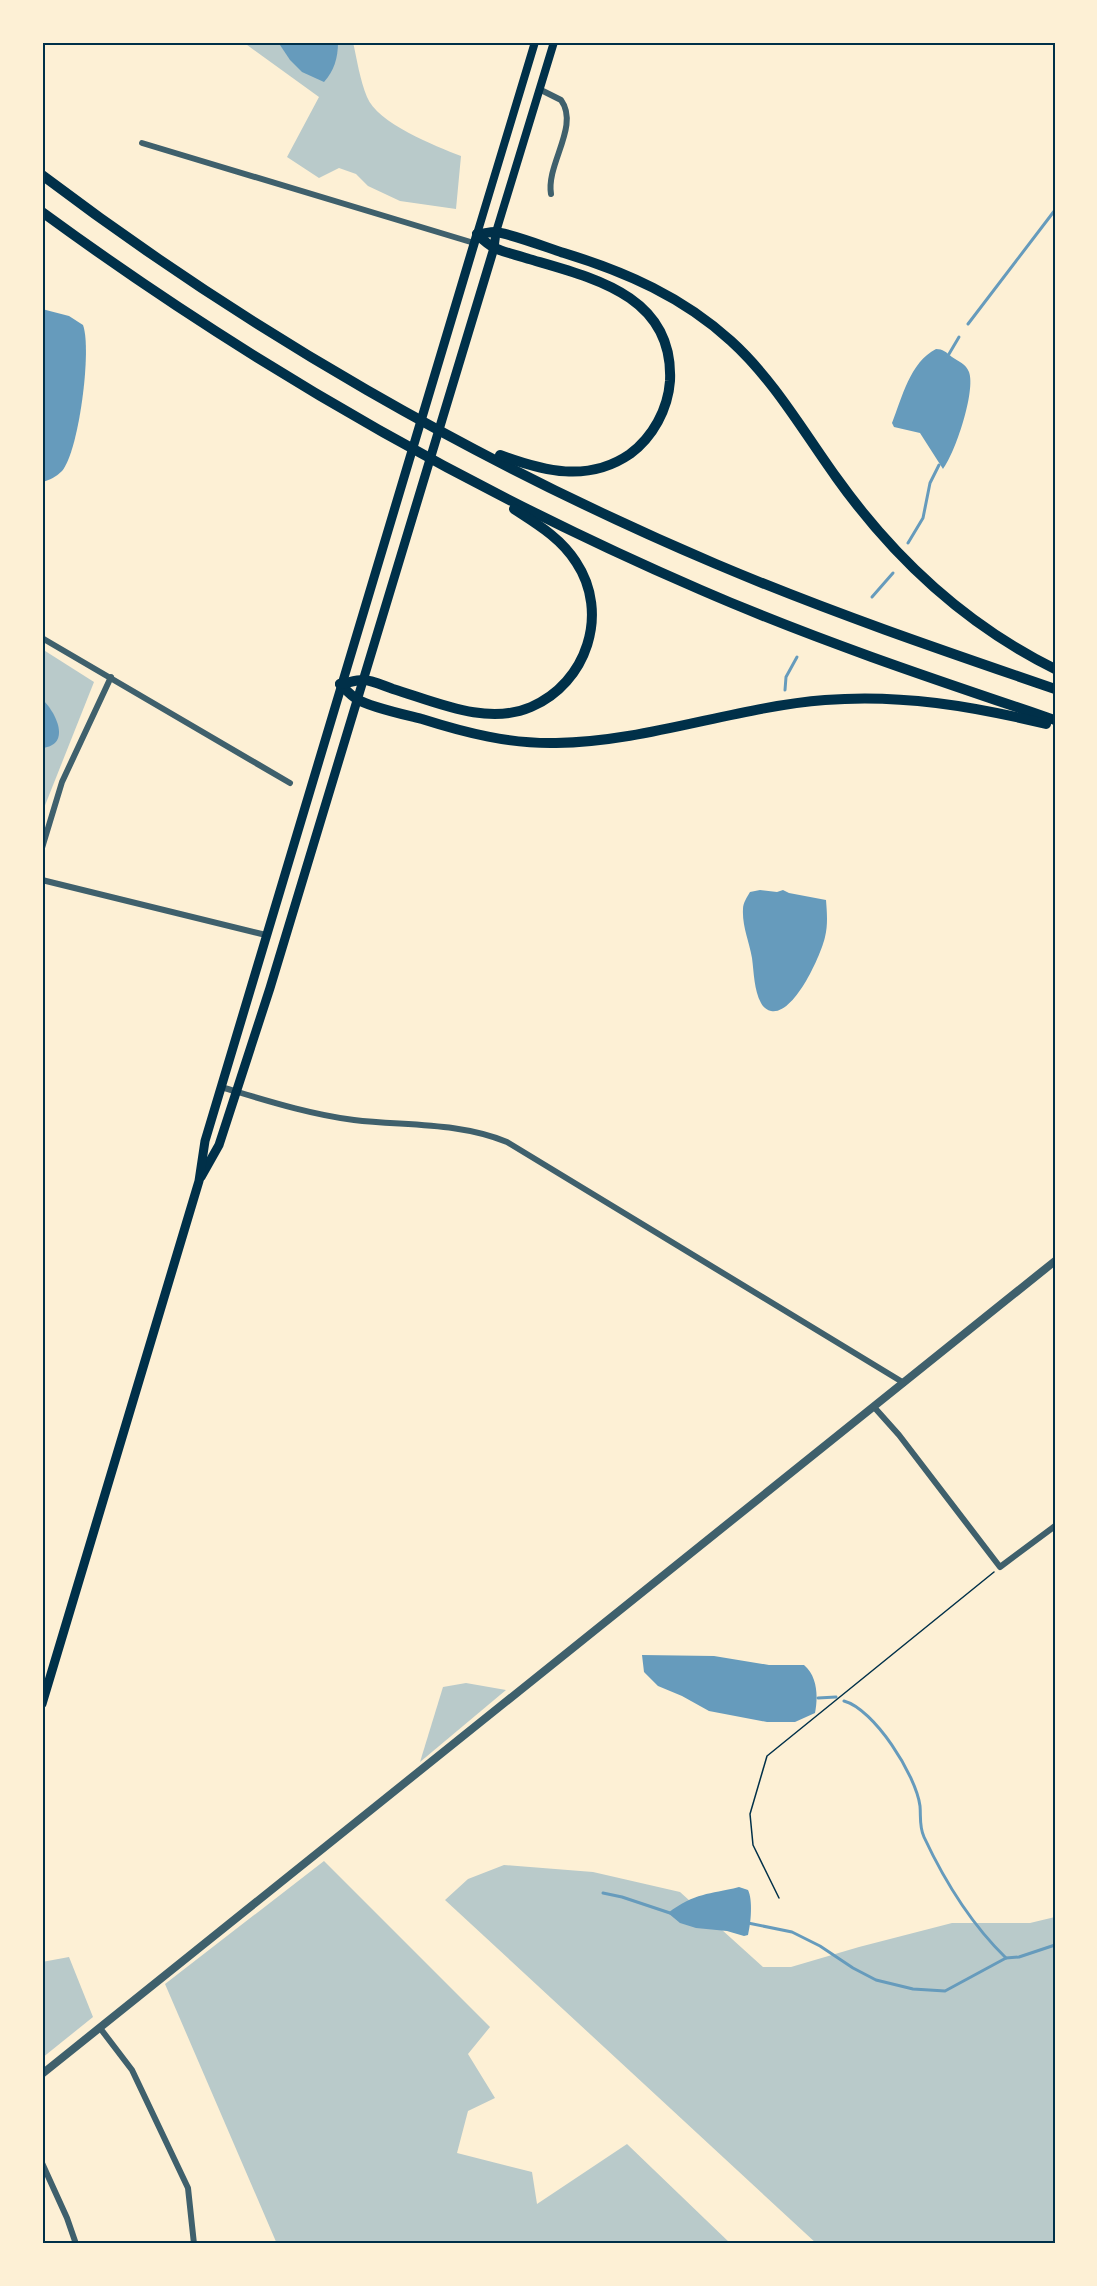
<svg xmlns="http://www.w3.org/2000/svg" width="1097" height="2286" viewBox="0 0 1097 2286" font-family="'Nunito Sans',sans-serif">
	<rect width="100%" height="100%" fill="#fdf0d5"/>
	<!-- green -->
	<g fill="#b9caca">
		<path d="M 243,42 L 353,42 C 357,60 360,80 367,97 C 377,123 435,146 461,156 L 456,209 L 400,201 L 368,186 L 356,174 L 339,168 L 319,178 L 287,157 L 319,97 Z"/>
		<polygon points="42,649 94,682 42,813"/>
		<polygon points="466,1683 506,1690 420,1762 443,1687"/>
		<polygon points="324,1861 490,2027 468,2054 495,2098 468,2111 457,2153 532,2172 537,2204 627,2144 731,2244 277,2244 165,1984"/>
		<polygon points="504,1865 593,1872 680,1892 763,1967 791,1967 859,1947 952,1923 1030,1923 1055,1917 1055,2244 817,2244 445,1900 468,1879"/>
		<polygon points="69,1957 93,2017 42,2058 42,1962"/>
	</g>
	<!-- water -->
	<g fill="#669bbc">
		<path d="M 278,42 L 338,42 C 338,58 334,71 324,82 L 302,72 L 290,60 Z"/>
		<path d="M 42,309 L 69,316 L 83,325 C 92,349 79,451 62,471 C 56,477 50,480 42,482 Z"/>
		<path d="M 936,349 C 943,349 946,352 952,357 C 958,361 966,364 969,372 C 976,391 955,454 943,469 L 920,433 L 894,427 L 892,423 C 902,398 910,362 936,349 Z"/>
		<path d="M 42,699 C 56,712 72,745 42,748 Z"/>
		<path d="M 760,890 L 777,892 L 783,890 L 789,893 L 826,900 C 827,913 828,925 825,937 C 821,955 794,1016 771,1011 C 767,1010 763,1007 761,1003 C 754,990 754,973 752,958 C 749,941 742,926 743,909 C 743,903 747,897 750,892 Z"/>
		<path d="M 642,1655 L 714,1656 L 769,1665 L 804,1665 C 818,1677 818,1697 815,1713 L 795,1722 L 767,1722 L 709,1711 L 682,1696 L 658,1686 L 644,1672 Z"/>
		<path d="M 739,1887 L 748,1890 C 753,1900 751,1923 748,1935 L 744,1936 L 727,1931 L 696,1928 L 680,1923 L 668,1913 C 696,1892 708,1895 739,1887 Z"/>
	</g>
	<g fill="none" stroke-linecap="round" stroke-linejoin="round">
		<!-- stream -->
		<g stroke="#669bbc" stroke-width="3">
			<polyline points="968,324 1055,210"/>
			<polyline points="949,354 959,337"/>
			<polyline points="908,543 923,518 930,483 939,465"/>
			<polyline points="872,597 893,573"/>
			<polyline points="785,690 786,677 797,657"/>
			<polyline points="818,1698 836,1697"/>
			<path d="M 844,1701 C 874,1709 916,1775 920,1806 C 921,1817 919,1826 924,1837 C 945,1882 970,1923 1006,1958"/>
			<polyline points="603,1893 622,1897 673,1914"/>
			<polyline points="748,1923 792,1932 820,1946 853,1968 876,1980 913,1989 945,1991 1006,1958 1019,1957 1055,1945"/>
		</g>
		<!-- path -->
		<polyline stroke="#003049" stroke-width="1.5" points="779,1898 753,1845 750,1814 767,1756 994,1572"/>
		<!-- minor -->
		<g stroke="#3f606c" stroke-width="6">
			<path d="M 539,89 L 561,100 C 580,126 546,164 551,194"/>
			<polyline points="142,143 474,243"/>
			<polyline points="42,638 290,783"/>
			<polyline points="42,848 62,782 111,677"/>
			<polyline points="42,880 266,935"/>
			<path d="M 221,1087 C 265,1100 308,1114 354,1120 C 405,1126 458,1122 507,1142 L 904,1383"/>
			<polyline points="874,1407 899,1435 1000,1567 1055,1526"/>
			<polyline points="100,2028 132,2070 188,2188 194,2244"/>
			<polyline points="42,2163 67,2218 76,2244"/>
		</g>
		<!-- tertiary -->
		<polyline stroke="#3f606c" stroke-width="8" points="42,2074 1055,1261"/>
		<!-- secondary -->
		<g stroke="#003049" stroke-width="8">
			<polyline points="496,232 554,42"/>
			<polyline points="477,234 535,42"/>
		</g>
		<!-- primary -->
		<g stroke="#003049" stroke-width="9">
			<polyline points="201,1177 219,1145 270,988 494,248 496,232"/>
			<polyline points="42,1704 199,1181 205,1141 477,234"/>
		</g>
		<!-- motorway -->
		<g stroke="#003049" stroke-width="10">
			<path d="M 42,175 C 248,331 478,463 716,564 C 827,611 941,650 1055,689"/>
			<path d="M 42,212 C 247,362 467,489 701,590 C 816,640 936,680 1055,720"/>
			<path d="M 477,234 C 482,234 489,232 495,232 C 509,233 548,248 564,253 C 626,272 683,297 731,341 C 773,379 803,431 836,477 C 893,557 966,625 1055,669"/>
			<path d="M 477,234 C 482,239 488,245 495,248 C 505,253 518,255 529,259 C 594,278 674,296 670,381 C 668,409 653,437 630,454 C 588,483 543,471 500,455"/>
			<path d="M 340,684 C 345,689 351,696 357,699 C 369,707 406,715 422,719 C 466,733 510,744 556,743 C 646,742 735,707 825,700 C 901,694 972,706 1046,724"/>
			<path d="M 340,684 C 347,683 356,680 363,680 C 372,680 384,686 393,689 C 436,702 487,726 531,707 C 587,683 610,613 576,562 C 561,538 537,524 514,509"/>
		</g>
	</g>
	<!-- border -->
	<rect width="1097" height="2286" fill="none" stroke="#fdf0d5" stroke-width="87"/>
	<rect x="44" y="44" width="1010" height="2198" fill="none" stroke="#003049" stroke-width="2"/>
</svg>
